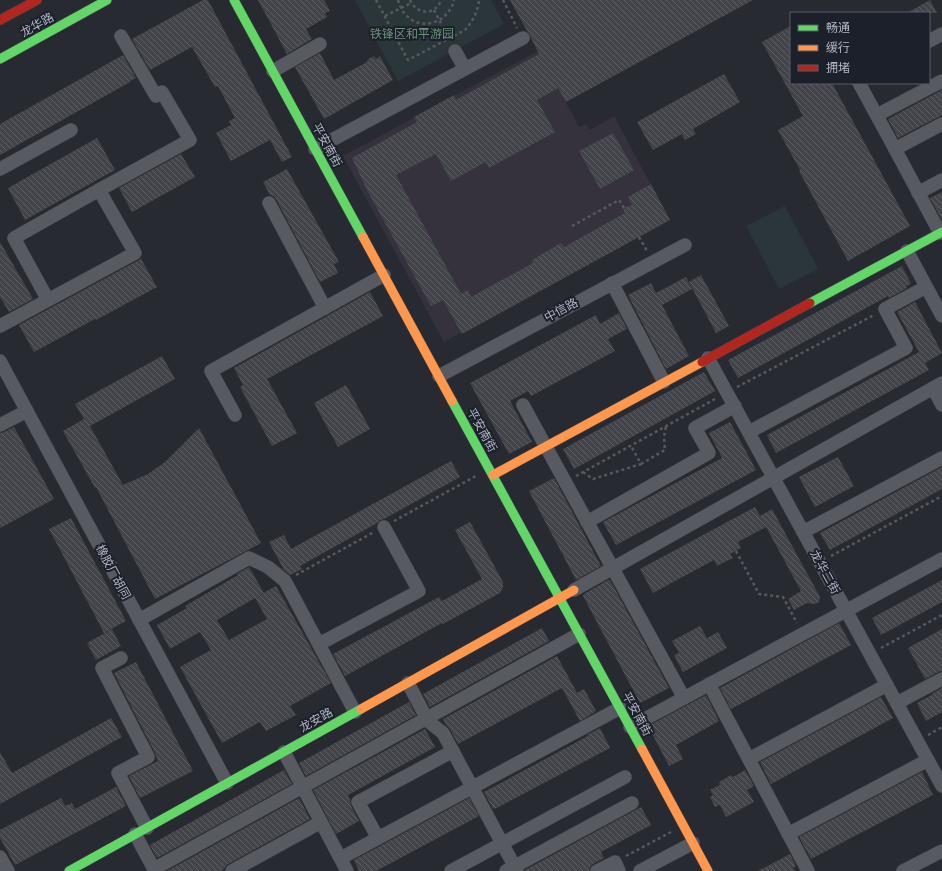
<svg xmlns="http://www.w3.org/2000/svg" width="942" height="871" viewBox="0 0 942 871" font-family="'Noto Sans','Noto Sans SC',sans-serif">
	<defs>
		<pattern id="building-back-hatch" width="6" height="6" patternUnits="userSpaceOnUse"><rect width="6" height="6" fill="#42444a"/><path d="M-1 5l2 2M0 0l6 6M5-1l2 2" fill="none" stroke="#5b5d62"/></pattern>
	</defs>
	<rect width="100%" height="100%" fill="#282a32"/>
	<!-- medical -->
	<polygon fill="#35323d" points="538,51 579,127 586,124 590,130 614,116 670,220 444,342 343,156"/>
	<!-- green -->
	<g fill="#2a363a">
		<polygon points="355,0 491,0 504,24 398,81"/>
		<polygon points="785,206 818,269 779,289 746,226"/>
	</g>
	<!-- building -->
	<g fill="url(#building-back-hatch)" fill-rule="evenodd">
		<polygon points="203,0 208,0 292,157 282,162 270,140 231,161 216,133 231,125 229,121 235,118 218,86 215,87 192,47 150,70 132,39"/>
		<polygon points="258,0 324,0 330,11 325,13 327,17 306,29 312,39 287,54"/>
		<polygon points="510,0 753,0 566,102 558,88 537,100 555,132 489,168 486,162 451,181 436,154 396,175 461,294 468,290 471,297 533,263 532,260 561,243 564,247 625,213 623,208 632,205 628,197 651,184 670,220 462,334 443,300 431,306 367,190 352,158 417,122 414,117 454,95 456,100 539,54 531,38 530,35 527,31"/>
		<polygon points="930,0 937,13 907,13"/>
		<polygon points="791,26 791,83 832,83 910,226 848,261 799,171 800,170 778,130 803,116 762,42"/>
		<polygon points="320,53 334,80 367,62 368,59 374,56 376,59 380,56 393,80 324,119 295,67"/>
		<polygon points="123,55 136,78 130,81 130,82 0,155 0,124"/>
		<polygon points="724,74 740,102 693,129 696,134 685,140 682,134 653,150 637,122"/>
		<polygon points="942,90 942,115 898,138 888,119"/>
		<polygon points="613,133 634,170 600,189 579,151"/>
		<polygon points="97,138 115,170 25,220 8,188"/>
		<polygon points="181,154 195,177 132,212 119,188"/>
		<polygon points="287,169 339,262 334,264 338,273 320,282 276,199 274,196 270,195 263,182"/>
		<polygon points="942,192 942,220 930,198"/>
		<polygon points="0,242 33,299 9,312 0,297"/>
		<polygon points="141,259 157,287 96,320 95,319 34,352 19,325"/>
		<polygon points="902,266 911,284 906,286 907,288 889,298 888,296 738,378 728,360"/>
		<polygon points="701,275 729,326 716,333 689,282"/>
		<polygon points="686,277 692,289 662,305 689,356 666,369 628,295 651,283 656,293"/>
		<polygon points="370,292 383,316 267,379 297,433 272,446 240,387 243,385 234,368"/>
		<polygon points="915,302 942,353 925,363 929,370 776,453 767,435 919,352 897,312"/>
		<polygon points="619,313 627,329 608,339 615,351 531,396 528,391 510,401 532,442 509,454 470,383 596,315 600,324"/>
		<polygon points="162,356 175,379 90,426 123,485 148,474 165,462 199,428 261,543 155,599 96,487 95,488 63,431 84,419 75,404"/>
		<polygon points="704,372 715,391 574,469 563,449"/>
		<polygon points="346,385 370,429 338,447 314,403"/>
		<polygon points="730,422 756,470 616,545 603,522 722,458 709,433"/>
		<polygon points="14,427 54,499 0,528 0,433 4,432"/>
		<polygon points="838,457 854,486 815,507 799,477"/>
		<polygon points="451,461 460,477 384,519 380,520 377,523 300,566 302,569 290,575 284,570 269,542 284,535 291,549"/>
		<polygon points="942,467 942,489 830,550 820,533"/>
		<polygon points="554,478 601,566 576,580 529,491"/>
		<polygon points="755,507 760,516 772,509 820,597 819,602 815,604 807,603 794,610 788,599 801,591 766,527 738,542 741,548 730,554 733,558 717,566 714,560 653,593 640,569"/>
		<polygon points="71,518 126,621 104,633 49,529"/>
		<polygon points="470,522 503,582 503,588 500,593 443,624 442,623 345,676 333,654 439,597 442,601 482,579 455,530"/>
		<path d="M 249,567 L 264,593 L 256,597 L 276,586 L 331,683 L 290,706 L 296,715 L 266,731 L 260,722 L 222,743 L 180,667 L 211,650 L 200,632 L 170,649 L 157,625 L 187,608 L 185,606 L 238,575 L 237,574 ZM 255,598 L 267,619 L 229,640 L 217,620 Z"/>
		<polygon points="608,580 610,580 669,688 640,703 583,596 584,594"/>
		<polygon points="942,580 942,602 881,635 872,618"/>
		<polygon points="839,623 851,645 731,709 720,688"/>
		<polygon points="700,626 707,638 718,632 727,648 683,672 674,655 679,653 672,641"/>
		<polygon points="542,628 549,641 430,707 423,694"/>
		<polygon points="112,629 121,646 96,660 87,643"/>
		<polygon points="942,629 942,671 938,672 925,679 908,648"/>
		<polygon points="557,656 577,693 584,689 596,711 580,721 562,688 458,744 450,729 446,725 443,719"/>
		<polygon points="136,662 193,771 140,798 129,776 158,761 155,753 114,673"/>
		<polygon points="942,688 942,712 926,721 917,703 933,694 933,693"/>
		<polygon points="706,695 719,721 676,745 683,759 669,766 648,726"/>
		<polygon points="881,697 893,718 771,784 760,762"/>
		<polygon points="409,702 416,715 306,776 299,763"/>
		<polygon points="111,718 122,737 0,804 0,752 12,773"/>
		<polygon points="600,728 610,748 495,809 494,808 493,809 484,792 588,736 587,735"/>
		<polygon points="425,729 435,747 348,795 350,800 351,806 359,821 336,834 313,790"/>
		<polygon points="284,770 292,784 157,858 150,845"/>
		<polygon points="745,770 754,786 747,790 754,802 726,817 720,805 715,807 710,797 713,795 710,790 720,785 719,782 731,775 733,777"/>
		<polygon points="922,772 933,795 811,859 799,837"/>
		<polygon points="116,787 126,806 15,865 0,838 0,830 61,798 65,806 72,803 75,809"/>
		<polygon points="299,798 310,819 228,864 225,867 224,869 221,871 167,871"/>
		<polygon points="469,798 479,816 376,871 359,871 354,860"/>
		<polygon points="641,807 651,825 601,852 604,858 593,864 590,867 589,871 525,871 525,870"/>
		<polygon points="790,854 796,866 793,868 795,871 758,871"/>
	</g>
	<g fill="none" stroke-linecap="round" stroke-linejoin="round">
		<defs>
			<g id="street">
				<polyline points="929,41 942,34"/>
				<polyline points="455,51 465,69"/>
				<polyline points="273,71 320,44"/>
				<polyline points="859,83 895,149"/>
				<polyline points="877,115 942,81"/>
				<polyline points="315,149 523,38"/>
				<polyline points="0,169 71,130"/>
				<polyline points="918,193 942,180"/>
				<polyline points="269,203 325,308"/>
				<polyline points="940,233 895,149 942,124"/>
				<polyline points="907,251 942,316"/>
				<polyline points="612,283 664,382"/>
				<polyline points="48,300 14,238 99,190"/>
				<polyline points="0,326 135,253 99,190 190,140 162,92 156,96 121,36"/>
				<polyline points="708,358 942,786"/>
				<polyline points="0,361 227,783"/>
				<polyline points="439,376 685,245"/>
				<polyline points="933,388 942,405"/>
				<polyline points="523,405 684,698"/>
				<polyline points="235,415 211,371 384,275"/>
				<polyline points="0,425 27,411"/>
				<polyline points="749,432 906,348 885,309 926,287"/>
				<polyline points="587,522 709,453 695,428 735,406"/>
				<polyline points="803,532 942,458"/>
				<polyline points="574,590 942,383"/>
				<polyline points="139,620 249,558 268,567 285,581 355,712"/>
				<polyline points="319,644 419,591 384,527"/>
				<polyline points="121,658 102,668 148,757 118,773 147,828"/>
				<polyline points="408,683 428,721 443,733 517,871"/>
				<polyline points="709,684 808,871"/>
				<polyline points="897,703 942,679"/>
				<polyline points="630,727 942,559"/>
				<polyline points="284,752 347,871"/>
				<polyline points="749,759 887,685"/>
				<polyline points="135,834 155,871"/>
				<polyline points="788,834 928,760"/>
				<polyline points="378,838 358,802 453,751"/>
				<polyline points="0,857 8,871"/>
				<polyline points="341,858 620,708"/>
				<polyline points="154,869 579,634"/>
				<polyline points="232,871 321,822"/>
				<polyline points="451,871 625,777"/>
				<polyline points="506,871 632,803"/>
				<polyline points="597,871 615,862 619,871"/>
				<polyline points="640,871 693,843"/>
				<polyline points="903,871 942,851"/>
			</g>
			<g id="fast">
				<polyline points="234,0 363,237"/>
				<polyline points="0,59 107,0"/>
				<polyline points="810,303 942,232"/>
				<polyline points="452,401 642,749"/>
				<polyline points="69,871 361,709"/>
			</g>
			<g id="slow">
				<polyline points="363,237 452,401"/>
				<polyline points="493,475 702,362"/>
				<polyline points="361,709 574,590"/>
				<polyline points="642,749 708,871"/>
			</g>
			<g id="jam">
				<polyline points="0,20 37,0"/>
				<polyline points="702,362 810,303"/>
			</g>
		</defs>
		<!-- street casing -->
		<use href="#street" stroke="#44454b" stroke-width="14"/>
		<!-- fast casing -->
		<use href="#fast" stroke="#45474f" stroke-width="10"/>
		<!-- slow casing -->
		<use href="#slow" stroke="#45474f" stroke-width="10"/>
		<!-- jam casing -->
		<use href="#jam" stroke="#45474f" stroke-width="10"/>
		<!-- path -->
		<g stroke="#56585e" stroke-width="2.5" stroke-dasharray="3 3" stroke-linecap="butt">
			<path d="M 376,0 L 408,60 L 465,30 C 473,21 478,11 479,0"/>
			<path d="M 398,0 C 400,5 401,10 405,14 C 421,33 449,22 454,0"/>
			<path d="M 410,0 C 416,15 436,16 441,0"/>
			<polyline points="503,0 517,28"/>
			<polyline points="434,10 449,39"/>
			<polyline points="385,16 411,3"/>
			<polyline points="572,226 619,200 624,208"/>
			<polyline points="639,237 647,251"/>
			<polyline points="737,387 874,315"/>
			<polyline points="641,464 665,450 664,437 666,426"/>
			<polyline points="583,472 593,479 641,464 631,446"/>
			<polyline points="576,476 715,399"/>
			<polyline points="394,521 476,476"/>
			<polyline points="736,551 759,594 783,597 797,623"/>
			<polyline points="831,556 942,496"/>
			<polyline points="296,575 374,532"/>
			<polyline points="881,648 942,615"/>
			<polyline points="928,735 942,727"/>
			<polyline points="626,856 671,832"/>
		</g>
		<!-- street -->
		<use href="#street" stroke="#575a61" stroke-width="13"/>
		<!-- fast -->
		<use href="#fast" stroke="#63d668" stroke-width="9"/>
		<!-- slow -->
		<use href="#slow" stroke="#ff974d" stroke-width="9"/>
		<!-- jam -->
		<use href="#jam" stroke="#b3261e" stroke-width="9"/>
	</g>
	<g text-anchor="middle" stroke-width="4" stroke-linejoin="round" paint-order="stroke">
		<!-- street labels -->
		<g font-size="12" fill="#b2b5c3" stroke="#1c202b">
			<text transform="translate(37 25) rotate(-29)" y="4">龙华路</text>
			<text transform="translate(327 145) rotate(61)" y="4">平安南街</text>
			<text transform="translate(561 310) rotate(-28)" y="4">中信路</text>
			<text transform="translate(482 430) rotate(61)" y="4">平安南街</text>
			<text transform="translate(113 572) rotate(62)" y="4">橡胶厂胡同</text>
			<text transform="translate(825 572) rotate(61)" y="4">龙华二街</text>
			<text transform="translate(637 714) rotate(61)" y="4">平安南街</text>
			<text transform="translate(316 720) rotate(-29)" y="4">龙安路</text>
		</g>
		<!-- park labels -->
		<g font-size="12" fill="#6c907a" stroke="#1c202b">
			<text x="412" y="38">铁锋区和平游园</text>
		</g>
	</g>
	<!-- legend -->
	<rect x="790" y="12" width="140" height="72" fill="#1c202b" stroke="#585c68"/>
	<rect x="798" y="25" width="20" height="6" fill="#63d668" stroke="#585c68"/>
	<text x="826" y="32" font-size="12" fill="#b2b5c3">畅通</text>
	<rect x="798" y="45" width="20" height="6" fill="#ff974d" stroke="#585c68"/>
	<text x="826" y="52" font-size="12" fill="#b2b5c3">缓行</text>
	<rect x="798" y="65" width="20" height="6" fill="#b3261e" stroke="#585c68"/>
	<text x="826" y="72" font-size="12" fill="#b2b5c3">拥堵</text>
</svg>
